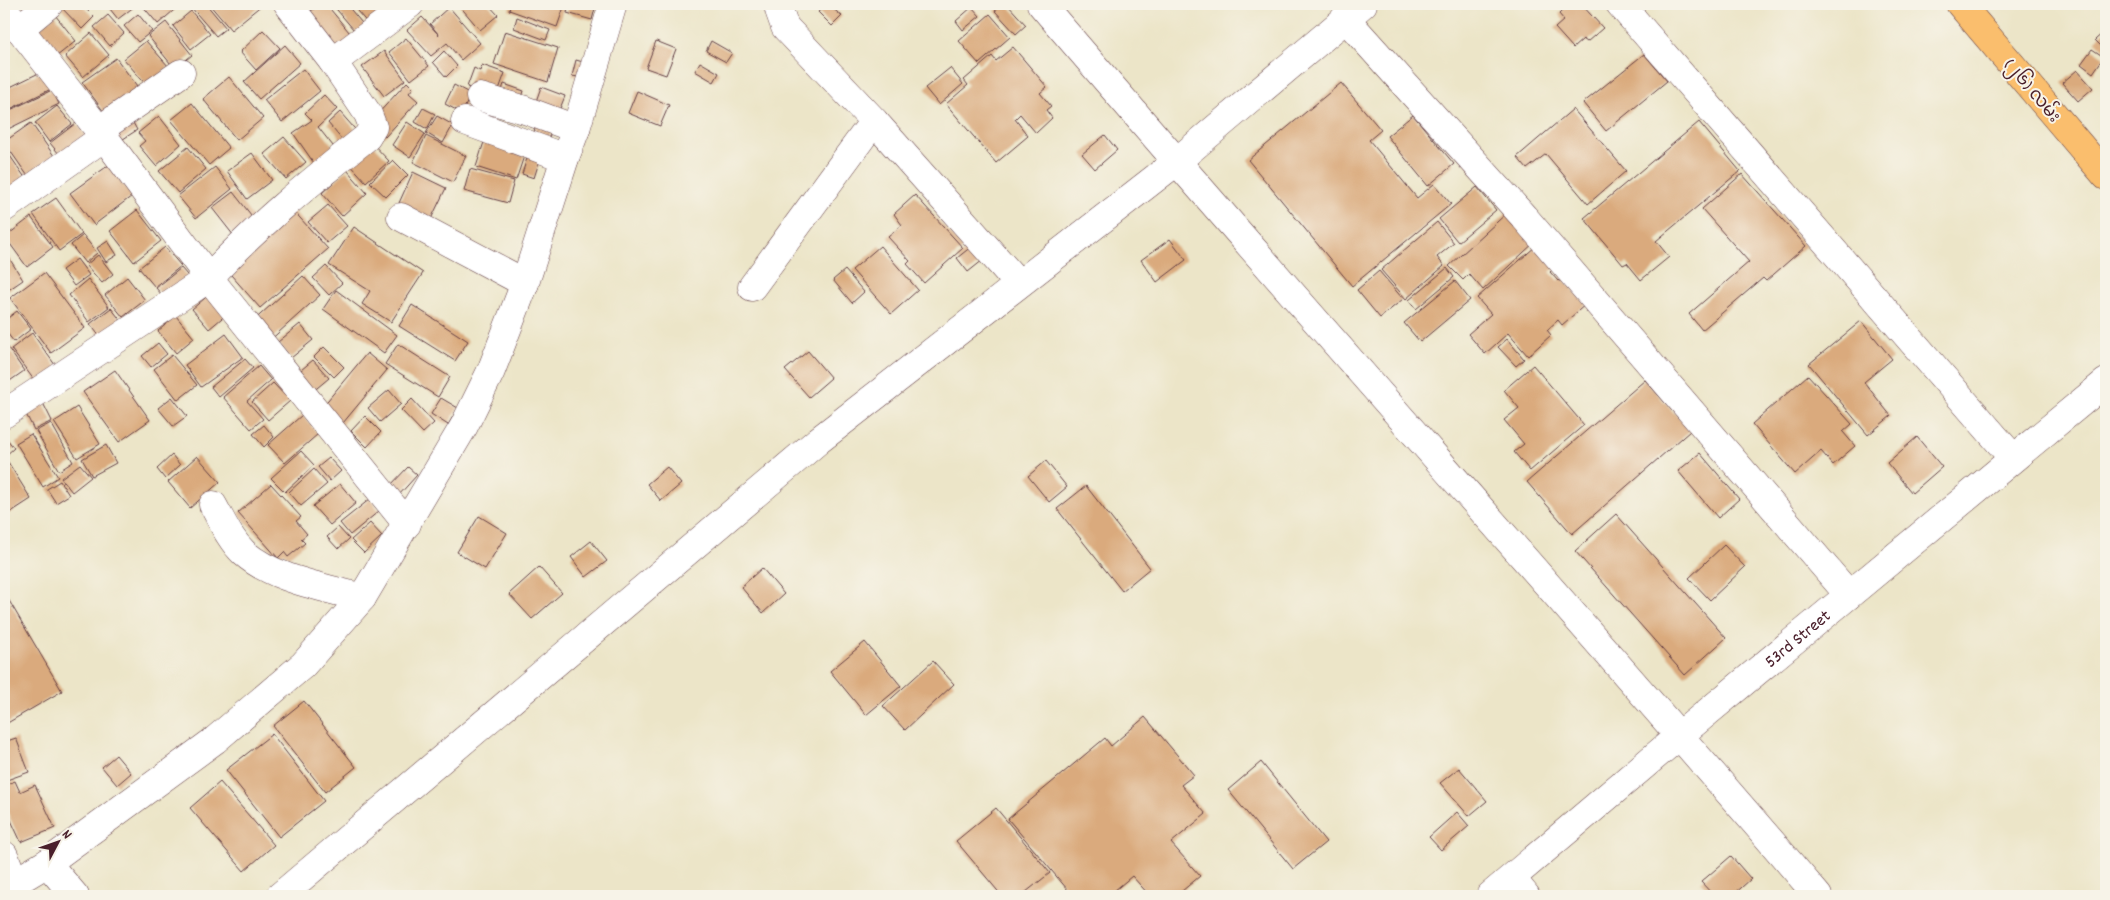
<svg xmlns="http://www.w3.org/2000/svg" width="2110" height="900" viewBox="0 0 2110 900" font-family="Dekko,'Noto Sans Myanmar',sans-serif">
	<rect width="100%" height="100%" fill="#f7f3e8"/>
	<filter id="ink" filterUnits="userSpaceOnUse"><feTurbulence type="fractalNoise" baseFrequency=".02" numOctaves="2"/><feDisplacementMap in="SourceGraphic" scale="10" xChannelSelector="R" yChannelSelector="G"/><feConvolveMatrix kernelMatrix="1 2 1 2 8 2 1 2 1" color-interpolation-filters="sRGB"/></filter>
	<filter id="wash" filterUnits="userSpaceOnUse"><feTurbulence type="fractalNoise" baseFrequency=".0096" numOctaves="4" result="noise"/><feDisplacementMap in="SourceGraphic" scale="20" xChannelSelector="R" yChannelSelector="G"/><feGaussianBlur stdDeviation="1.12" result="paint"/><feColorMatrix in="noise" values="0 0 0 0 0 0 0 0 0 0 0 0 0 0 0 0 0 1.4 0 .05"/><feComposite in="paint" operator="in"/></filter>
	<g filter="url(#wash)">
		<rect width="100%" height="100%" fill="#ece5c8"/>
		<g id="blocks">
			<!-- building -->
			<g fill="#daaa7d">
				<polygon points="63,4 81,4 94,17 82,29 60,6"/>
				<polygon points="106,4 134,4 135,6 118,19"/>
				<polygon points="141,4 181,4 158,24"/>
				<polygon points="192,4 206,4 226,28 216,36 190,6"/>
				<polygon points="209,4 263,4 231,30"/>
				<polygon points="320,4 326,4 354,38 333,56 302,18"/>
				<polygon points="332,4 346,4 367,29 359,36"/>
				<polygon points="351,4 369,4 380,17 370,26"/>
				<polygon points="458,4 488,4 498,15 480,30"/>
				<polygon points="511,4 565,4 557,27 509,10"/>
				<polygon points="569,4 596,4 592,20 567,13"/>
				<polygon points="827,4 842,16 832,26 818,12"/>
				<polygon points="1004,4 1007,4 1026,25 1016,34 995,11"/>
				<polygon points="1569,4 1581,4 1603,28 1587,42 1583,39 1573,48 1555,28 1564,20 1559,14"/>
				<polygon points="449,7 480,43 461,60 447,43 431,56 407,30 422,17 439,35 430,24"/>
				<polygon points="972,7 980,16 963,30 956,21"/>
				<polygon points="191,11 210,34 191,49 173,26"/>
				<polygon points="138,14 152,31 138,42 124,26"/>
				<polygon points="990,14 1010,37 979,64 959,41"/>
				<polygon points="55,15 76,41 52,60 32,34"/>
				<polygon points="108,15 124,33 110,46 94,27"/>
				<polygon points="517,17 550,30 546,40 514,28"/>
				<polygon points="166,22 192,55 175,69 148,36"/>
				<polygon points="263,30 280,48 256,70 240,52"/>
				<polygon points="505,31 558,48 548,82 494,64"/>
				<polygon points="2105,31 2106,33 2106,51 2095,40"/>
				<polygon points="91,33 109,55 83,77 65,56"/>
				<polygon points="406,38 429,66 411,80 389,52"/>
				<polygon points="146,41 169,67 147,86 124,59"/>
				<polygon points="656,41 676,49 666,75 646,68"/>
				<polygon points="711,41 732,53 726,62 706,51"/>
				<polygon points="285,45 300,63 259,99 244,82"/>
				<polygon points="1013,47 1047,87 1040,93 1051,106 1046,110 1052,118 1036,133 1020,114 1015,119 1028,136 996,163 946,104 968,85 964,80 992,56 996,61"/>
				<polygon points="2092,49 2104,57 2093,73 2081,64"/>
				<polygon points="384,51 405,80 384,96 362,67"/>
				<polygon points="444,51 457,66 446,77 433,62"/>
				<polygon points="1644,54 1667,81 1606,131 1583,103"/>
				<polygon points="116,58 143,94 109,119 82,82"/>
				<polygon points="576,60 590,64 578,77 572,76"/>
				<polygon points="700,62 719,73 714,82 695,71"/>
				<polygon points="482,65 505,73 496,98 467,87 474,68 480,71"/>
				<polygon points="950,68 963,84 939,105 925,88"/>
				<polygon points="303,69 320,91 282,122 264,100"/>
				<polygon points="2077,70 2093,88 2078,101 2062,83"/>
				<polygon points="4,71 10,83 4,86"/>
				<polygon points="43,71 51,89 4,112 4,90"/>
				<polygon points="229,77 263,118 237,140 203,99"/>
				<polygon points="407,82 413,88 409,93 418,101 385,137 377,130 375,117"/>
				<polygon points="1341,83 1381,130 1369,140 1417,198 1434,184 1451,204 1352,286 1248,160"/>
				<polygon points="504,84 524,91 519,106 499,99"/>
				<polygon points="454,85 471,94 462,113 445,104"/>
				<polygon points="541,87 565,96 557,116 534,107"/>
				<polygon points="52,90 59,104 4,131 4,113"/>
				<polygon points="637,91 669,105 660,126 628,113"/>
				<polygon points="324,95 337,109 318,127 337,151 316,166 293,133 312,120 305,113"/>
				<polygon points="192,103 229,148 209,165 171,120"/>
				<polygon points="57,106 72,124 49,142 35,123"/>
				<polygon points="423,108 435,114 427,129 415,122"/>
				<polygon points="1573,109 1626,171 1588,204 1546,154 1527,169 1517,157"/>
				<polygon points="340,112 361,136 348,147 328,123"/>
				<polygon points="1413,115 1454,164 1428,186 1387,136"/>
				<polygon points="159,116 181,144 156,166 139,146 145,141 138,133"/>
				<polygon points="437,116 453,125 443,143 426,133"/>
				<polygon points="131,119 137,130 117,143 111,131"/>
				<polygon points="407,122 425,134 410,157 392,145"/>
				<polygon points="1699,122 1740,171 1656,241 1669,257 1641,280 1627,263 1623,265 1584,218"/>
				<polygon points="31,123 59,163 32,182 4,142"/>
				<polygon points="76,123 90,141 64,160 50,143"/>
				<polygon points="537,123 552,129 546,146 531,140"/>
				<polygon points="1105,135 1117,150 1095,169 1082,154"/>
				<polygon points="426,136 466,156 453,182 413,162"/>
				<polygon points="284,137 306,162 286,179 264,154"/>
				<polygon points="371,142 389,161 366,182 348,162"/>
				<polygon points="484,142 524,156 516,180 476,167"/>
				<polygon points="4,147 28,182 11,193 4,182"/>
				<polygon points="188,147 206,169 178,193 159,171"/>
				<polygon points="252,153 272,180 247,199 227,171"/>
				<polygon points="528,155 540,159 534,178 522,174"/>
				<polygon points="393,160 408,175 386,197 370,182"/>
				<polygon points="109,165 132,196 94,225 70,193"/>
				<polygon points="215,167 232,189 196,218 178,196"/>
				<polygon points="470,169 514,181 508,203 464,191"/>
				<polygon points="347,170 367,193 342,216 322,193"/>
				<polygon points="413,172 446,188 431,219 399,203"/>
				<polygon points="1742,174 1806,246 1766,281 1763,278 1702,330 1689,314 1749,262 1702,209"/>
				<polygon points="1477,187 1496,210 1458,242 1439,219"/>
				<polygon points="233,192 255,220 234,236 212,208"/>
				<polygon points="915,195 963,248 924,283 907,264 910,261 888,237 902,225 894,214"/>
				<polygon points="56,198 82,234 59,251 33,214"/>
				<polygon points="328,205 347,226 327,243 308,222"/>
				<polygon points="291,208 328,249 260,308 224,267"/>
				<polygon points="137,210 161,241 134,262 110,231"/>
				<polygon points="1509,211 1536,241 1483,290 1469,274 1463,280 1449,266"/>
				<polygon points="31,217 53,247 27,267 5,237"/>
				<polygon points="1437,222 1454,243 1437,257 1444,266 1406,299 1381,270"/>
				<polygon points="354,227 423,273 391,322 362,304 370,291 329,265"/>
				<polygon points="83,235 97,253 85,263 71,245"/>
				<polygon points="1170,239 1186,260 1157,282 1141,260"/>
				<polygon points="108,241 117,255 106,262 97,248"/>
				<polygon points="880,246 918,290 891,314 852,270"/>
				<polygon points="972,246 983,260 968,272 957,258"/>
				<polygon points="1536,246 1555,267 1550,272 1558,281 1562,277 1586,304 1562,325 1558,320 1547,330 1551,335 1528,356 1508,333 1485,354 1468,334 1491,314 1477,298"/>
				<polygon points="165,247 181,266 155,287 139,268"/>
				<polygon points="4,250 23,280 4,293"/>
				<polygon points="98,255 113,274 102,283 86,265"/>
				<polygon points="77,259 89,275 74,286 62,270"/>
				<polygon points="326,266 342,283 329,295 313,278"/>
				<polygon points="181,268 194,283 169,303 156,288"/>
				<polygon points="1447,268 1454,277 1416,309 1409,300"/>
				<polygon points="845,270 864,292 852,303 833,280"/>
				<polygon points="1379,271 1403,299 1380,318 1357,290"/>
				<polygon points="44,273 85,328 51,353 10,298"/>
				<polygon points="303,276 320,295 267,343 250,324"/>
				<polygon points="127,277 145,300 123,317 105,295"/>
				<polygon points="88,279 109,307 89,322 69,295"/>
				<polygon points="1455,281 1470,300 1420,342 1404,323"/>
				<polygon points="336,290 397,335 384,353 323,309"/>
				<polygon points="211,293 228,313 209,329 192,309"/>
				<polygon points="412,305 468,341 455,361 399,326"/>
				<polygon points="111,308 122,322 101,338 90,324"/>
				<polygon points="17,311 31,329 14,342 4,329 4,321"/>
				<polygon points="176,316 194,338 176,353 158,331"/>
				<polygon points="1861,321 1892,359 1864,382 1891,416 1868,435 1809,364"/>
				<polygon points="300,324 313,340 291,358 278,342"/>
				<polygon points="32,333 58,369 37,384 11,349"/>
				<polygon points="226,334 243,357 201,387 185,365"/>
				<polygon points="1507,339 1524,359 1516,366 1498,347"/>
				<polygon points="4,342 24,371 4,385"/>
				<polygon points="158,343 167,354 151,367 142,356"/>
				<polygon points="398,344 450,377 438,397 385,364"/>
				<polygon points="324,347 344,367 334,377 314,357"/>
				<polygon points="808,351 831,378 809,397 785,370"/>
				<polygon points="367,353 387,370 338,429 318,412"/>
				<polygon points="172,355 197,385 178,400 154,369"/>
				<polygon points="245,359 253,368 219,397 211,387"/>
				<polygon points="313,360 329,378 311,393 295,375"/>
				<polygon points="1533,365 1584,425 1530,471 1514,452 1524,444 1504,420 1519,408 1504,390"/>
				<polygon points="259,366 271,380 247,401 263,419 251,429 223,397"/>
				<polygon points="115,370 150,420 119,442 83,392"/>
				<polygon points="1808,375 1852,424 1843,432 1855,446 1833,465 1821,451 1795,474 1752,424"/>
				<polygon points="1645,380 1690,431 1572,534 1527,482"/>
				<polygon points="273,383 290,401 268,420 252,402"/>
				<polygon points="389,390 401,404 380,422 368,408"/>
				<polygon points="172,397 187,416 173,426 158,408"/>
				<polygon points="441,398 458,408 448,425 431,414"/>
				<polygon points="412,399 434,423 423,433 401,410"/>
				<polygon points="43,403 52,421 34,430 25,412"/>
				<polygon points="77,407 100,444 77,458 54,422"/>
				<polygon points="302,415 318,434 285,463 268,445"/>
				<polygon points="365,416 381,432 367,447 351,431"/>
				<polygon points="51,423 73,462 59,471 36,431"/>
				<polygon points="264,425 274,437 264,447 253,434"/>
				<polygon points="31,434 58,477 43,487 16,443"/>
				<polygon points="4,435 14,448 4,457"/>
				<polygon points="1917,437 1942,467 1912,493 1887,463"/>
				<polygon points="106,445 116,463 92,476 82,459"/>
				<polygon points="301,451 314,465 285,492 271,478"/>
				<polygon points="1700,453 1739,499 1718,518 1678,471"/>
				<polygon points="172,455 180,465 165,479 157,469"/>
				<polygon points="197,456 220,482 190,508 168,482"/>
				<polygon points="329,458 341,471 330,481 318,467"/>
				<polygon points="1046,461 1067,487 1049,502 1028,476"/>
				<polygon points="8,462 31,499 8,514 4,507 4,465"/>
				<polygon points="80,464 91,477 72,492 61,478"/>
				<polygon points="408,467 417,475 398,496 389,487"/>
				<polygon points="667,467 681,484 661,501 647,484"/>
				<polygon points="314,469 327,484 301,506 289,492"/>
				<polygon points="60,481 69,495 56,503 47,489"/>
				<polygon points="271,484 301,517 296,521 307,534 301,539 305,543 288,557 284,552 278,558 238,513"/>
				<polygon points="340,484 356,503 330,525 313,506"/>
				<polygon points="1086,486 1150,568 1122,591 1057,509"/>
				<polygon points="370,499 379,511 350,535 340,523"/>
				<polygon points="1616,514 1726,638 1685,675 1575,551"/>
				<polygon points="479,516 507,533 485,569 457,552"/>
				<polygon points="370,523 382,536 364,553 351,540"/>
				<polygon points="338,527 349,539 338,549 327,537"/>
				<polygon points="591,541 607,561 586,577 571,557"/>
				<polygon points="1724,545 1745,567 1710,600 1689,578"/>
				<polygon points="539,567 562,593 532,619 509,594"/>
				<polygon points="762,568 784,594 763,613 741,587"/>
				<polygon points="4,592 62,691 4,725"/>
				<polygon points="865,642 901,686 866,715 830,671"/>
				<polygon points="933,661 954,684 905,730 883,706"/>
				<polygon points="304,701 356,767 325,792 273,726"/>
				<polygon points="1145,717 1194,775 1181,785 1206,814 1171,843 1200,876 1176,896 1150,896 1132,876 1108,896 1073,896 1008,819 1105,738 1111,746"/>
				<polygon points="272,734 324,801 279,837 226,770"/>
				<polygon points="16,738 29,772 4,781 4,742"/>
				<polygon points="116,755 131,773 117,785 102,767"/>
				<polygon points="1261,762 1326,842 1293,869 1228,790"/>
				<polygon points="1459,768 1487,801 1469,816 1440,783"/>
				<polygon points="15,781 20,792 35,785 55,828 21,842 4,805 4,786"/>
				<polygon points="220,782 274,845 244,871 190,808"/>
				<polygon points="996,808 1050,873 1021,896 1002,896 956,841"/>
				<polygon points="1457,812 1469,826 1441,850 1429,837"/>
				<polygon points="1731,856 1751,879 1732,896 1714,896 1701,882"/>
			</g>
		</g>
	</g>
	<g filter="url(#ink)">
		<use href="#blocks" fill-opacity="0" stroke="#623d43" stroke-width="1"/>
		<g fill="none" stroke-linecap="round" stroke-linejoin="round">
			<defs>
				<g id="minor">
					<polyline points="779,4 779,10 785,27 874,121 1018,283"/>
					<path d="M 1041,4 C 1297,304 1562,597 1818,896"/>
					<polyline points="1620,4 2013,458"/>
					<polyline points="4,9 99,130 209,278 407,524"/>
					<polyline points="1345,18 1524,217 1849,595"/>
					<polyline points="19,29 49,4"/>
					<polyline points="333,62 410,4"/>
					<polyline points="480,97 525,110 576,129"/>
					<polyline points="465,121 565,158"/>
					<polyline points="99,130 181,73"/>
					<polyline points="4,208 104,137"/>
					<polyline points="401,217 525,283"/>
					<polyline points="752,287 874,121"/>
					<path d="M 4,414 L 209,278 C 256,226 312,181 367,137 L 373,127 L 368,114 L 333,62 L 288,4"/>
					<path d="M 213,505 C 222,521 230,540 244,553 C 275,580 324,587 362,598"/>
					<polyline points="4,855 15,883"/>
					<polyline points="47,863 75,896"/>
					<polyline points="1512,879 1526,896"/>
					<polyline points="4,889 47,863 215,740 303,665 362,598 464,426 491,371 525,283 565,158 576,129 613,4"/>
					<polyline points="280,896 819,440 1176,162 1363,4"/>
					<path id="s1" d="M 1490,896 L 1680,735 L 2106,382"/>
				</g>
				<polyline id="major" points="1960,4 2106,176"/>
			</defs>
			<!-- minor casing -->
			<use href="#minor" stroke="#623d43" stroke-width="29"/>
			<!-- major casing -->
			<use href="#major" stroke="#623d43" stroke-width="29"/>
			<!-- minor -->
			<use href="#minor" stroke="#fff" stroke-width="28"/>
			<!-- major -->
			<use href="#major" stroke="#fabe6d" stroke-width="28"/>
		</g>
	</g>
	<g text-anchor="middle" stroke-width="4" stroke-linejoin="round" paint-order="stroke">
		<!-- street labels -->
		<g font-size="18" fill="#4a1f2b" stroke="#f7f3e8">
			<text transform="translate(2033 90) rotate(50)" y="6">(၂၆) လမ်း</text>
			<text dy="6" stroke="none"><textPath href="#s1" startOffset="401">53rd Street</textPath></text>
		</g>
	</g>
	<!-- margin -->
	<rect width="2110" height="900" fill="none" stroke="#f7f3e8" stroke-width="20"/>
	<!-- north arrow -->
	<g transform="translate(58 842) rotate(49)" stroke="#f7f3e8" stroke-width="4" paint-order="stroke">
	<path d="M0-4L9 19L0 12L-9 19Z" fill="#4a1f2b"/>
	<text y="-8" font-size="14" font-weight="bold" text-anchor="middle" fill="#4a1f2b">N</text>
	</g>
</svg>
